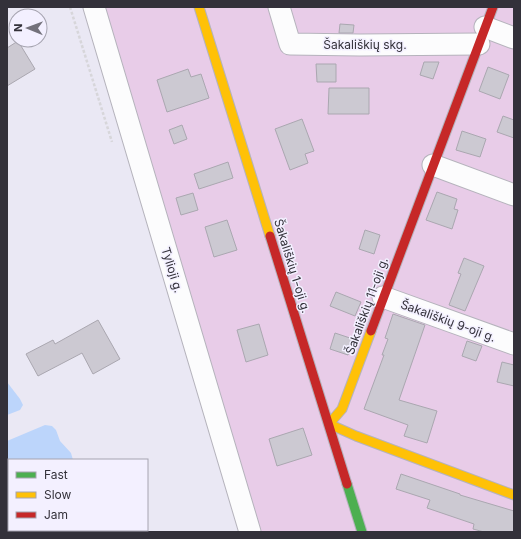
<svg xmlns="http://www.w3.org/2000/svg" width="521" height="539" viewBox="0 0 521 539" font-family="Inter,sans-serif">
	<rect width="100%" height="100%" fill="#eae8f4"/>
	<!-- green -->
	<polygon fill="#e8cce8" points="94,7 514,7 514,532 250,532"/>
	<!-- water -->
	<g fill="#bcd5fb">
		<polygon points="7,382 20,399 23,405 20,410 7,415"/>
		<polygon points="45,425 52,426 56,430 60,441 71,453 73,460 9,460 9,478 7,475 7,441"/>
	</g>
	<!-- building -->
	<g fill="#ccc9d2" stroke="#aaa7b0">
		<polygon points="340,24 354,25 353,33 339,33"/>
		<polygon points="18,41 35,69 7,86 7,48"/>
		<polygon points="424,62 439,62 433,79 420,75"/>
		<polygon points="316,64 336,64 336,82 317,82"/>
		<polygon points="488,67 509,75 500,99 479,91"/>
		<polygon points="188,69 191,77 201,74 209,98 167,112 157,80"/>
		<polygon points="329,88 369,88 369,114 328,114"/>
		<polygon points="503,116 514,120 514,138 497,132"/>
		<polygon points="302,119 314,151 305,154 308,163 290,170 275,129"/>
		<polygon points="182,125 187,139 174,144 169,130"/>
		<polygon points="462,131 486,139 480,157 456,150"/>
		<polygon points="228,162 233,178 199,189 194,174"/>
		<polygon points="437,192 457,199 454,209 458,210 452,229 426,220"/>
		<polygon points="193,193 198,210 181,215 176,198"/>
		<polygon points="227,220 237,250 214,257 205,227"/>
		<polygon points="365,230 380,235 374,254 359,249"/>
		<polygon points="464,258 484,266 465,311 449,305 461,274 458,273"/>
		<polygon points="336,292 361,302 355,316 330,306"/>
		<polygon points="393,314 425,325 399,400 437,411 427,443 404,436 408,425 364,409 384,355 382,355 388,339 385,338"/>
		<polygon points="98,320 120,359 93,374 82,353 38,376 26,354 53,340 55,344"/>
		<polygon points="259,324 268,355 246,362 237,330"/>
		<polygon points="335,333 353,339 348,355 330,349"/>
		<polygon points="467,341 482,346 476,361 462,356"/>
		<polygon points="502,362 514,365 514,386 497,382"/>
		<polygon points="303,428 312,455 277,466 269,439"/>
		<polygon points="401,474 460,494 460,495 514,511 514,532 484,532 473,529 474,524 427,508 430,500 396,489"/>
	</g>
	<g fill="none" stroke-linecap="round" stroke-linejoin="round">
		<defs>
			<g id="street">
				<polyline points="94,7 250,532"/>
				<polyline points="279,7 290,44 360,45 479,44"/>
				<polyline points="485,27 514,38"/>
				<polyline points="433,165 514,195"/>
				<polyline points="383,297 514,344"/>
			</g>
			<polyline id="fast" points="347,484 362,532"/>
			<g id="slow">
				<polyline points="199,7 270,236"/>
				<polyline points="371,331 342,409 329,424 356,436 514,495"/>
			</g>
			<g id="jam">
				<polyline points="270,236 347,484"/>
				<polyline points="371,331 493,7"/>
			</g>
		</defs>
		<!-- street casing -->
		<use href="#street" stroke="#b5b3bc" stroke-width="23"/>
		<!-- fast casing -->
		<use href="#fast" stroke="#b5b3bc" stroke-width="11"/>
		<!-- slow casing -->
		<use href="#slow" stroke="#b5b3bc" stroke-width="11"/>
		<!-- jam casing -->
		<use href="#jam" stroke="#b5b3bc" stroke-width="11"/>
		<!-- path -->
		<polyline stroke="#d7d6da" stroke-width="2.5" stroke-dasharray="3 2" stroke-linecap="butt" points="70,7 112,142"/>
		<!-- street -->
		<use href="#street" stroke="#fcfcfd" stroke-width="21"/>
		<!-- fast -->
		<use href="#fast" stroke="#4caf50" stroke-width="9"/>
		<!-- slow -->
		<use href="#slow" stroke="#ffc107" stroke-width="9"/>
		<!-- jam -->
		<use href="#jam" stroke="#c62828" stroke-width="9"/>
	</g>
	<g text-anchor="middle" stroke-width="3" stroke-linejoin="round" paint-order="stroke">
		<!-- street labels -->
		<g font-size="12" fill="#33313a" stroke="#f3f0ff">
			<text x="365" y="49">Šakališkių skg.</text>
			<text transform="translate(292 266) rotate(73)" y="4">Šakališkių 1-oji g.</text>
			<text transform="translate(172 270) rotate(73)" y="4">Tylioji g.</text>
			<text transform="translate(367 306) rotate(-70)" y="4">Šakališkių 11-oji g.</text>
			<text transform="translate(448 321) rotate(20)" y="4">Šakališkių 9-oji g.</text>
		</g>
	</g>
	<!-- border -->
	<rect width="521" height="539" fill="none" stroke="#33313a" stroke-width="16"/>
	<!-- legend -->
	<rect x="8" y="459" width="140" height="72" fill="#f3f0ff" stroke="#a6a4b0"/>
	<rect x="16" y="472" width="20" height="6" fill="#4caf50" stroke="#a6a4b0"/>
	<text x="44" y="479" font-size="12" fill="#33313a">Fast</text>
	<rect x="16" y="492" width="20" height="6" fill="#ffc107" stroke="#a6a4b0"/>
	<text x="44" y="499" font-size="12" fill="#33313a">Slow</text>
	<rect x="16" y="512" width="20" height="6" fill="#c62828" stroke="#a6a4b0"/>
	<text x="44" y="519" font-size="12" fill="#33313a">Jam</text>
	<!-- north arrow -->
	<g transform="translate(28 28) rotate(271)"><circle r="19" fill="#f3f0ff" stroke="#a6a4b0"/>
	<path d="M0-3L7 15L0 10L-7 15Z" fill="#73717b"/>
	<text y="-6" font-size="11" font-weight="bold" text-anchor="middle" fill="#33313a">N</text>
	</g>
</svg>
